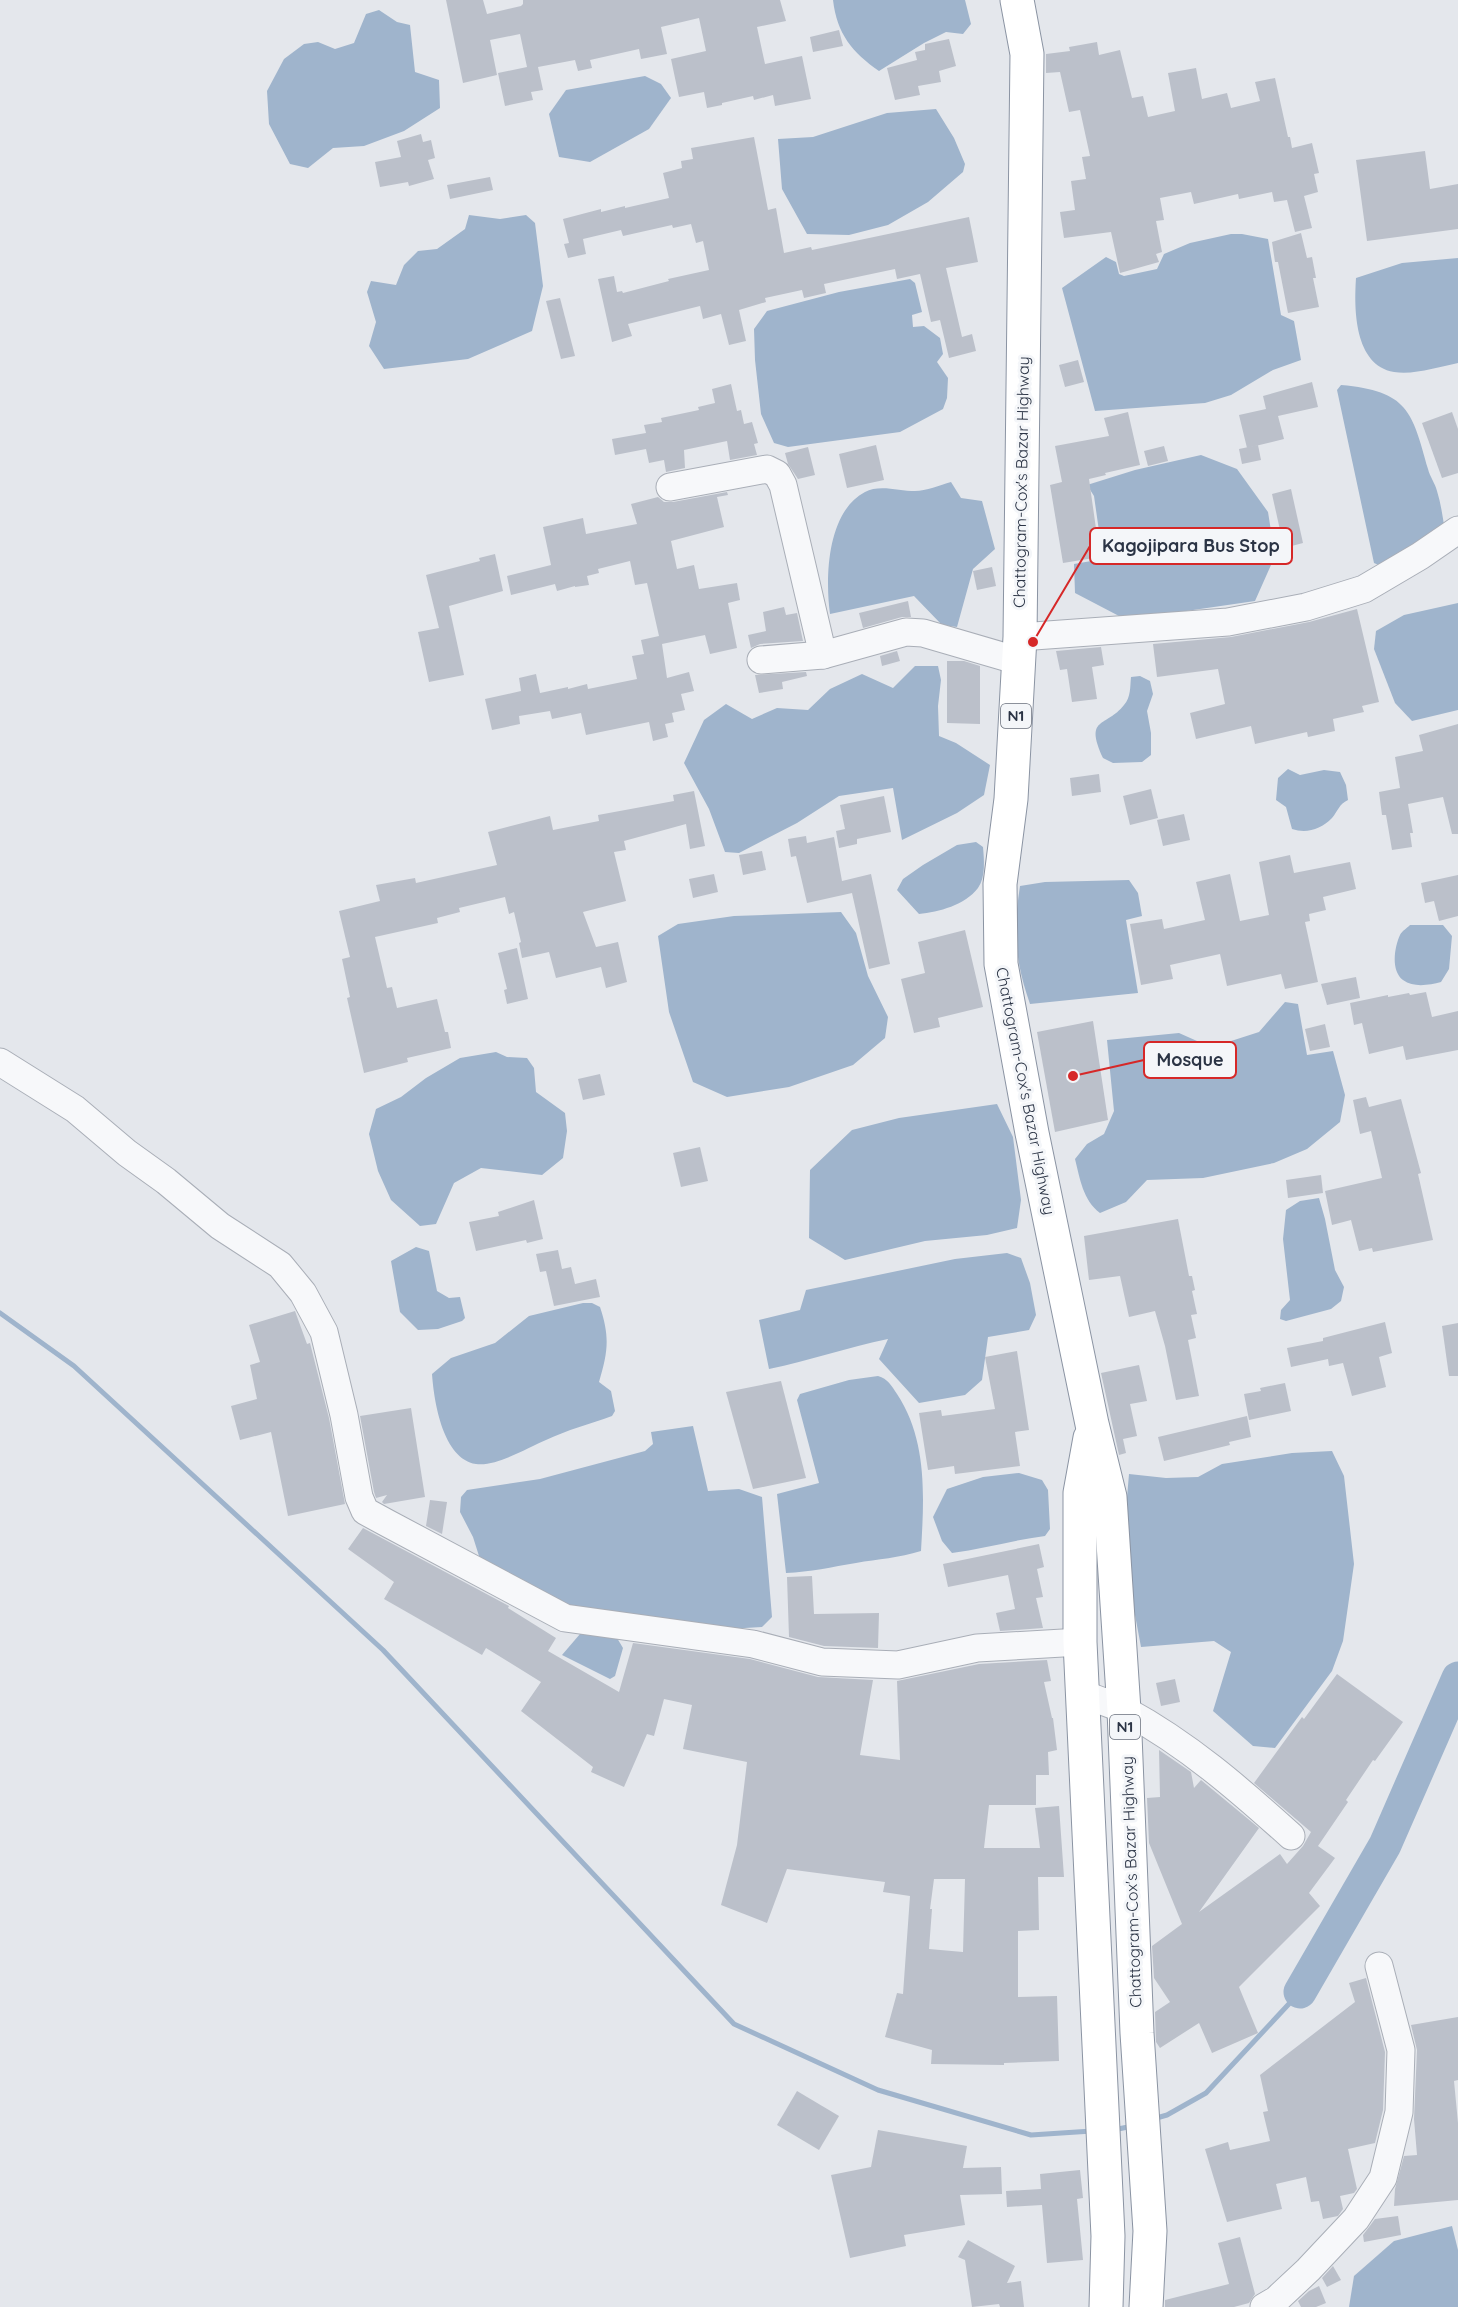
<svg xmlns="http://www.w3.org/2000/svg" width="1458" height="2307" viewBox="0 0 1458 2307" font-family="Quicksand,sans-serif">
	<rect width="100%" height="100%" fill="#e4e7ec"/>
	<!-- water -->
	<g fill="#9fb4cc">
		<path d="M 833,0 L 965,0 L 971,24 L 963,34 L 946,32 L 924,43 L 879,71 C 852,52 837,34 833,0 Z"/>
		<polygon points="379,10 397,22 410,25 415,72 439,80 440,108 404,131 364,146 333,148 308,168 290,164 269,124 267,91 284,59 304,44 318,42 335,49 354,43 366,14"/>
		<polygon points="645,76 661,84 671,98 649,129 590,162 559,157 549,114 566,90"/>
		<polygon points="936,109 954,138 965,164 963,172 928,202 888,225 849,235 807,234 782,189 778,139 813,137 887,113"/>
		<polygon points="469,215 500,219 526,215 535,223 543,286 532,331 468,359 384,369 369,346 376,322 367,292 371,281 396,285 404,265 418,251 437,249 465,229"/>
		<polygon points="1231,234 1242,234 1268,239 1281,315 1294,321 1301,360 1273,370 1231,395 1205,403 1095,411 1062,288 1106,257 1116,262 1119,274 1124,276 1157,269 1164,254 1190,243"/>
		<path d="M 1458,258 L 1458,363 C 1438,367 1415,375 1394,372 C 1354,365 1354,309 1356,278 L 1402,263 Z"/>
		<polygon points="910,279 915,283 922,312 912,315 913,327 924,326 940,338 943,354 937,362 948,378 947,398 943,409 900,432 788,447 774,443 761,414 755,360 754,329 767,311 839,292"/>
		<path d="M 1341,385 C 1408,391 1412,411 1428,469 C 1430,477 1435,483 1437,491 C 1441,504 1443,518 1445,532 L 1381,566 L 1374,563 L 1337,390 Z"/>
		<polygon points="1201,455 1237,469 1268,512 1275,556 1255,601 1152,616 1119,616 1075,593 1074,564 1103,559 1094,496 1087,485 1135,470"/>
		<path d="M 951,482 L 961,498 L 982,501 L 995,549 L 973,569 L 957,627 L 942,625 L 914,596 L 830,614 C 825,577 827,512 865,492 C 879,484 899,491 915,491 C 926,491 940,485 951,482 Z"/>
		<polygon points="1458,603 1458,710 1412,721 1395,703 1374,649 1376,631 1404,615"/>
		<polygon points="915,666 938,666 941,680 938,706 939,736 956,743 990,765 984,795 957,813 902,840 893,788 839,796 797,823 739,853 725,852 709,809 684,763 704,720 726,704 752,719 777,708 808,710 830,689 862,674 893,688"/>
		<path d="M 1140,676 L 1150,681 L 1153,694 L 1147,711 L 1151,733 L 1151,755 L 1142,762 L 1113,763 L 1103,758 C 1084,716 1106,728 1124,705 C 1131,697 1130,687 1131,677 Z"/>
		<path d="M 1288,769 L 1300,775 L 1324,770 L 1340,772 L 1346,785 L 1348,800 C 1339,804 1338,811 1332,818 C 1321,829 1307,834 1292,829 L 1286,807 L 1276,800 L 1278,778 Z"/>
		<path d="M 976,842 L 983,847 C 984,859 986,877 978,888 C 965,905 939,912 919,914 L 897,890 L 903,879 L 923,865 L 957,845 Z"/>
		<path d="M 1129,880 L 1138,893 L 1142,916 L 1126,920 L 1138,993 L 1030,1004 C 1015,961 1013,931 1020,886 L 1045,882 Z"/>
		<polygon points="841,912 856,933 868,976 888,1017 885,1038 853,1065 789,1087 727,1097 693,1082 669,1012 658,936 678,924 734,916"/>
		<path d="M 1410,925 L 1443,925 L 1452,936 L 1449,969 L 1441,982 C 1429,985 1414,988 1403,980 C 1391,971 1394,948 1400,935 C 1402,931 1407,928 1410,925 Z"/>
		<path d="M 1285,1002 L 1298,1004 L 1307,1055 L 1333,1051 L 1345,1095 L 1340,1122 L 1307,1149 L 1274,1163 L 1203,1178 L 1147,1180 L 1126,1202 L 1100,1213 C 1083,1200 1080,1179 1075,1159 L 1087,1144 L 1104,1134 L 1114,1111 L 1107,1040 L 1179,1033 L 1197,1041 L 1228,1042 L 1259,1032 Z"/>
		<polygon points="496,1052 507,1057 527,1058 534,1068 536,1092 565,1113 567,1131 563,1158 542,1175 481,1168 454,1183 436,1224 420,1226 391,1200 378,1171 369,1134 376,1109 401,1097 426,1078 460,1058"/>
		<polygon points="997,1104 1013,1137 1021,1200 1017,1228 987,1235 925,1241 845,1260 809,1238 810,1170 852,1130 899,1118"/>
		<polygon points="1319,1198 1325,1219 1335,1270 1344,1287 1341,1301 1331,1309 1286,1321 1280,1319 1281,1310 1290,1300 1283,1239 1286,1210 1300,1201"/>
		<polygon points="416,1247 429,1251 437,1291 449,1298 460,1297 465,1318 462,1321 438,1329 418,1330 400,1312 391,1261"/>
		<path d="M 1007,1253 L 1021,1258 L 1030,1283 L 1036,1315 L 1029,1330 L 988,1337 L 982,1380 L 965,1395 L 919,1403 L 879,1359 L 888,1339 C 848,1347 809,1361 769,1369 L 759,1320 L 800,1310 L 806,1290 L 955,1259 Z"/>
		<path d="M 583,1303 L 592,1303 L 600,1307 C 610,1337 608,1352 599,1382 L 611,1391 L 615,1411 L 612,1416 C 590,1424 567,1430 546,1440 C 527,1448 496,1467 476,1464 C 443,1459 434,1402 432,1374 L 451,1358 L 495,1343 L 529,1316 Z"/>
		<path d="M 878,1376 C 888,1379 891,1385 897,1394 C 928,1441 924,1498 921,1551 C 899,1558 878,1559 856,1563 C 832,1567 810,1572 786,1573 L 777,1494 L 819,1483 L 797,1400 L 800,1394 L 849,1380 Z"/>
		<polygon points="693,1426 708,1491 739,1489 762,1497 772,1617 762,1627 710,1630 569,1613 503,1576 479,1556 473,1537 460,1512 461,1497 467,1490 540,1479 645,1451 653,1444 651,1432"/>
		<polygon points="1332,1451 1344,1476 1354,1564 1343,1641 1332,1671 1275,1748 1253,1746 1213,1711 1231,1652 1214,1641 1141,1647 1135,1615 1125,1521 1129,1474 1166,1478 1198,1477 1222,1464 1292,1453"/>
		<path d="M 1019,1473 L 1042,1480 L 1048,1490 L 1050,1529 L 1045,1536 C 1013,1540 983,1549 952,1553 L 942,1541 L 933,1517 L 947,1489 L 983,1477 Z"/>
		<polygon points="580,1634 617,1638 623,1648 615,1676 610,1679 562,1655"/>
		<polygon points="1452,2226 1458,2250 1458,2307 1349,2307 1354,2276 1394,2241"/>
	</g>
	<g fill="none" stroke-linecap="round" stroke-linejoin="round">
		<!-- stream -->
		<g stroke="#9fb4cc" stroke-width="5">
			<polyline points="0,1313 74,1366 383,1650 734,2024 878,2090 1031,2135 1092,2131"/>
			<polyline points="1153,2119 1167,2115 1206,2093 1300,1992"/>
			<polyline points="1113,2130 1133,2126"/>
		</g>
		<!-- river -->
		<polyline stroke="#9fb4cc" stroke-width="33" points="1300,1992 1385,1845 1458,1678"/>
	</g>
	<!-- building -->
	<g fill="#bbc0ca" fill-rule="evenodd">
		<polygon points="446,0 483,0 487,14 521,6 523,4 523,0 780,0 786,21 757,27 765,64 802,56 811,99 775,106 773,95 754,100 753,96 722,103 722,105 707,108 704,92 679,97 671,59 706,51 699,18 661,27 667,54 641,59 639,49 590,60 592,68 578,71 575,60 538,67 543,90 531,92 533,100 505,106 498,73 527,67 520,34 490,40 497,75 463,83"/>
		<polygon points="839,30 843,46 813,52 810,37"/>
		<polygon points="949,39 956,66 939,71 941,82 918,86 920,95 895,100 887,68 917,60 915,52 925,50 925,44"/>
		<polygon points="1097,42 1099,55 1120,50 1132,98 1143,96 1148,117 1175,111 1168,73 1196,68 1202,99 1227,93 1231,108 1260,101 1255,82 1275,78 1288,137 1290,137 1292,148 1312,143 1319,173 1314,174 1318,192 1304,196 1312,228 1295,232 1287,200 1274,202 1272,192 1239,199 1238,194 1194,204 1191,192 1160,198 1164,220 1156,221 1162,252 1156,254 1159,262 1120,273 1111,232 1064,238 1060,212 1075,210 1071,181 1086,179 1082,157 1090,156 1080,110 1069,112 1060,72 1046,73 1046,54 1070,51 1069,47"/>
		<polygon points="421,134 423,142 431,140 435,158 428,160 434,179 409,186 408,182 380,187 375,162 401,157 397,141"/>
		<polygon points="754,137 768,210 776,208 784,253 811,247 812,250 969,217 978,262 946,268 962,337 972,334 976,351 949,358 940,320 931,322 920,274 897,279 895,269 824,284 826,293 804,298 802,290 765,298 766,302 739,310 746,341 729,345 721,314 703,319 700,306 628,324 632,336 612,342 598,279 614,276 617,292 622,291 623,293 669,281 668,279 709,270 703,241 696,243 691,224 673,228 672,225 623,236 621,230 583,239 586,254 568,258 564,244 569,243 563,219 601,209 601,212 625,206 625,208 669,198 663,173 682,168 681,161 693,159 691,148"/>
		<polygon points="1425,151 1430,189 1458,184 1458,229 1367,241 1356,160"/>
		<polygon points="490,177 493,190 450,199 447,185"/>
		<polygon points="1301,233 1307,258 1312,257 1316,278 1313,278 1319,307 1288,313 1278,262 1275,262 1272,242"/>
		<polygon points="560,298 575,356 561,359 546,301"/>
		<polygon points="1078,360 1084,382 1065,387 1059,365"/>
		<polygon points="1312,382 1318,407 1278,416 1284,439 1247,448 1239,415 1266,409 1263,396"/>
		<polygon points="731,384 737,411 741,410 744,424 752,422 758,443 754,444 757,455 730,460 727,441 684,450 685,468 666,472 664,460 649,463 646,449 615,455 612,439 646,433 644,425 662,422 661,418 699,410 698,407 715,403 712,389"/>
		<polygon points="1128,412 1140,465 1105,473 1106,475 1089,479 1100,557 1063,563 1050,485 1062,482 1055,446 1109,436 1104,418"/>
		<polygon points="1452,412 1458,429 1458,473 1442,478 1422,423"/>
		<polygon points="876,445 884,480 847,488 839,454"/>
		<polygon points="1258,445 1261,460 1242,464 1239,449"/>
		<polygon points="1164,446 1168,461 1148,466 1144,451"/>
		<polygon points="808,447 815,475 798,479 788,464 785,453"/>
		<polygon points="1291,489 1303,543 1284,548 1272,494"/>
		<polygon points="727,492 728,495 717,497 724,527 671,541 677,569 694,565 699,589 737,583 740,600 728,603 737,648 710,654 705,635 662,644 667,678 689,672 694,691 681,694 685,710 672,713 674,722 665,724 668,737 653,741 649,722 586,735 581,713 552,719 550,711 519,716 520,724 492,730 485,699 521,691 519,678 536,674 540,693 568,687 568,689 587,684 588,689 637,679 632,656 644,654 641,640 659,636 647,583 635,585 630,561 598,569 599,573 587,576 589,585 575,587 575,586 557,591 555,584 511,595 507,576 551,565 543,527 583,518 586,534 637,524 631,504 658,497 664,502 673,502"/>
		<polygon points="495,554 503,591 449,606 464,675 429,682 418,632 439,628 426,575 480,561 479,558"/>
		<polygon points="992,567 996,586 977,590 973,571"/>
		<polygon points="908,601 911,617 902,617 863,628 859,613"/>
		<polygon points="784,607 786,615 797,613 803,641 760,644 751,648 748,635 766,631 763,612"/>
		<polygon points="1357,609 1379,702 1362,706 1364,712 1333,719 1335,731 1308,737 1307,732 1255,744 1251,726 1196,739 1190,713 1225,704 1218,669 1157,677 1153,644 1231,637 1309,622"/>
		<polygon points="1101,647 1104,665 1092,667 1097,699 1072,702 1067,669 1060,670 1056,651"/>
		<polygon points="897,651 900,661 882,666 880,656"/>
		<polygon points="947,661 964,661 980,666 980,724 947,723"/>
		<polygon points="806,672 807,676 782,682 783,689 759,693 755,675"/>
		<polygon points="1458,724 1458,834 1452,834 1443,797 1408,804 1413,833 1410,833 1412,847 1392,850 1386,815 1382,815 1379,792 1400,788 1395,757 1423,751 1419,735"/>
		<polygon points="1099,774 1101,792 1072,796 1070,778"/>
		<polygon points="1151,789 1158,818 1130,825 1123,796"/>
		<polygon points="694,791 705,846 690,849 686,824 624,841 626,850 614,852 626,901 583,912 596,947 618,942 627,982 606,988 601,967 556,978 549,952 522,958 519,943 521,942 514,912 509,914 505,897 459,908 460,912 437,918 438,923 375,937 387,988 392,987 397,1008 437,999 445,1032 448,1032 451,1048 407,1058 408,1062 364,1073 347,998 350,997 342,959 350,957 339,911 380,901 376,885 415,878 416,883 497,865 488,832 550,816 553,830 599,821 598,815 674,801 673,795"/>
		<polygon points="884,796 891,832 857,839 857,844 839,848 836,831 845,829 840,805"/>
		<polygon points="1184,814 1190,840 1163,846 1157,820"/>
		<polygon points="806,836 807,843 834,837 842,881 871,874 890,964 869,969 852,893 807,903 796,856 791,857 788,839"/>
		<polygon points="762,851 766,870 743,875 739,855"/>
		<polygon points="1290,855 1294,873 1350,862 1356,889 1323,897 1326,910 1309,914 1310,921 1305,922 1318,982 1285,989 1281,974 1227,986 1220,954 1170,965 1173,979 1141,985 1130,924 1162,919 1164,929 1205,920 1196,882 1230,874 1240,921 1269,915 1259,862"/>
		<polygon points="714,874 718,892 693,898 689,879"/>
		<polygon points="1458,875 1458,916 1439,921 1434,901 1425,903 1421,883"/>
		<polygon points="965,930 983,1007 938,1018 940,1027 914,1033 901,979 925,973 918,942"/>
		<polygon points="517,948 528,999 507,1004 504,990 507,989 498,953"/>
		<polygon points="1356,977 1360,998 1327,1005 1321,984"/>
		<polygon points="1426,992 1432,1017 1458,1011 1458,1050 1406,1060 1403,1046 1369,1054 1362,1023 1354,1025 1350,1003 1388,995 1388,997 1409,993 1410,995"/>
		<polygon points="1093,1021 1108,1120 1055,1132 1037,1032"/>
		<polygon points="1325,1024 1330,1047 1310,1051 1305,1029"/>
		<polygon points="600,1074 605,1095 583,1100 578,1079"/>
		<polygon points="1366,1097 1369,1107 1401,1099 1421,1173 1418,1174 1433,1240 1373,1252 1372,1248 1359,1251 1351,1220 1332,1225 1325,1191 1382,1178 1371,1131 1360,1134 1353,1100"/>
		<polygon points="700,1147 708,1181 681,1187 673,1153"/>
		<polygon points="1321,1175 1323,1193 1288,1198 1286,1180"/>
		<polygon points="534,1200 543,1239 527,1243 526,1240 476,1251 469,1222 499,1216 498,1212"/>
		<polygon points="1178,1219 1189,1276 1192,1276 1195,1290 1192,1291 1197,1314 1191,1315 1196,1338 1188,1340 1199,1396 1176,1400 1165,1346 1155,1311 1129,1317 1120,1276 1089,1280 1084,1236"/>
		<polygon points="558,1250 562,1269 571,1267 575,1284 596,1279 600,1297 554,1306 546,1271 540,1272 536,1254"/>
		<polygon points="295,1311 307,1344 310,1343 329,1418 345,1504 288,1516 271,1432 240,1440 231,1406 257,1399 250,1365 260,1362 249,1325"/>
		<polygon points="1385,1322 1392,1353 1379,1357 1386,1387 1352,1396 1343,1363 1329,1366 1328,1359 1291,1367 1287,1348 1323,1341 1323,1338"/>
		<polygon points="1458,1323 1458,1376 1449,1376 1442,1326"/>
		<polygon points="1017,1351 1029,1430 1015,1432 1020,1466 955,1474 954,1466 928,1470 919,1413 941,1410 942,1416 995,1409 985,1357"/>
		<polygon points="1139,1365 1147,1401 1130,1404 1137,1436 1123,1439 1126,1453 1119,1455 1101,1373"/>
		<polygon points="781,1381 806,1478 753,1489 726,1392"/>
		<polygon points="1285,1383 1291,1411 1249,1420 1244,1394 1261,1391 1260,1388"/>
		<polygon points="411,1408 425,1497 384,1504 382,1502 387,1495 376,1498 374,1492 360,1416"/>
		<polygon points="1247,1416 1251,1437 1229,1442 1230,1445 1164,1461 1158,1437"/>
		<polygon points="430,1500 447,1502 442,1534 426,1526"/>
		<path d="M 363,1528 L 509,1606 L 508,1608 L 556,1638 L 548,1651 L 619,1692 L 633,1643 L 750,1659 L 818,1677 L 873,1680 L 860,1755 L 900,1760 L 897,1681 L 979,1664 L 1047,1660 L 1051,1681 L 1044,1682 L 1052,1718 L 1053,1718 L 1057,1750 L 1048,1752 L 1049,1775 L 1036,1775 L 1036,1805 L 989,1805 L 984,1848 L 1040,1848 L 1035,1808 L 1059,1806 L 1064,1877 L 1038,1877 L 1039,1930 L 1018,1931 L 1018,1997 L 1057,1996 L 1059,2061 L 1004,2063 L 1004,2065 L 931,2064 L 932,2050 L 885,2037 L 897,1993 L 903,1994 L 910,1896 L 883,1892 L 885,1882 L 787,1869 L 767,1923 L 721,1905 L 737,1845 L 747,1762 L 683,1749 L 692,1705 L 664,1699 L 654,1736 L 647,1734 L 624,1787 L 591,1772 L 593,1767 L 521,1711 L 541,1682 L 486,1648 L 482,1655 L 384,1599 L 394,1582 L 348,1549 ZM 934,1879 L 965,1879 L 963,1952 L 929,1949 L 932,1909 L 930,1909 Z"/>
		<polygon points="1039,1544 1044,1567 1037,1569 1043,1597 1036,1598 1043,1628 1000,1631 996,1613 1015,1609 1008,1575 948,1587 943,1564"/>
		<polygon points="812,1576 814,1614 879,1613 878,1648 824,1646 789,1637 787,1577"/>
		<polygon points="1337,1674 1403,1722 1375,1761 1373,1760 1346,1800 1348,1802 1318,1846 1335,1858 1309,1893 1320,1906 1239,1987 1258,2033 1212,2053 1199,2023 1160,2048 1156,2042 1155,2012 1170,2002 1154,1978 1152,1946 1182,1924 1149,1843 1147,1798 1160,1797 1159,1750 1191,1772 1194,1788 1201,1780 1259,1828 1199,1912 1280,1854 1287,1864 1303,1846 1311,1832 1254,1783 1302,1717 1304,1719"/>
		<polygon points="1175,1679 1180,1702 1161,1706 1156,1683"/>
		<polygon points="1366,1978 1385,2052 1383,2110 1375,2143 1348,2149 1357,2189 1354,2193 1340,2196 1343,2209 1338,2216 1323,2219 1319,2201 1311,2202 1306,2177 1276,2184 1282,2209 1227,2222 1205,2149 1228,2142 1230,2150 1270,2141 1263,2112 1268,2111 1260,2075 1355,2002 1349,1983"/>
		<polygon points="1458,2017 1458,2080 1454,2081 1458,2123 1458,2200 1394,2206 1395,2189 1404,2156 1417,2155 1414,2119 1417,2050 1411,2025"/>
		<polygon points="797,2091 839,2116 819,2150 777,2125"/>
		<polygon points="878,2130 967,2146 963,2168 1001,2167 1002,2194 960,2195 965,2225 904,2235 906,2246 850,2258 831,2175 871,2167"/>
		<polygon points="1080,2170 1083,2198 1077,2199 1083,2260 1047,2263 1042,2205 1007,2207 1006,2191 1041,2189 1040,2174"/>
		<polygon points="1398,2216 1401,2235 1364,2242 1363,2235 1375,2219"/>
		<polygon points="1240,2237 1255,2294 1249,2303 1234,2307 1165,2307 1165,2300 1229,2284 1218,2243"/>
		<polygon points="968,2240 1015,2266 1007,2283 1021,2281 1024,2307 1000,2307 999,2304 972,2307 965,2260 958,2257"/>
		<polygon points="1333,2266 1341,2280 1327,2287 1322,2278"/>
		<polygon points="1319,2286 1326,2303 1316,2307 1301,2307 1298,2301 1309,2291"/>
	</g>
	<g fill="none" stroke-linecap="round" stroke-linejoin="round">
		<defs>
			<g id="minor">
				<polyline points="670,487 767,469 777,474 783,485 823,655"/>
				<polyline points="1020,637 1228,622 1306,607 1364,589 1420,556 1458,530"/>
				<polyline points="761,660 823,655 906,632 923,633 1019,661"/>
				<polyline points="0,1062 75,1109 127,1153 166,1181 220,1226 280,1265 303,1293 324,1332 344,1415 359,1497 365,1511 387,1523 565,1618 753,1644 822,1662 898,1665 977,1648 1080,1642"/>
				<path d="M 1083,1694 C 1097,1700 1113,1704 1126,1711 C 1187,1744 1239,1789 1291,1836"/>
				<polyline points="1264,2307 1276,2300 1308,2270 1356,2219 1383,2178 1399,2112 1401,2050 1379,1966"/>
			</g>
			<g id="highway">
				<polyline points="1017,0 1027,54 1020,637 1011,799 1000,884 1001,964 1032,1133 1092,1424 1110,1497 1124,1710 1137,2033 1150,2231 1146,2307"/>
				<polyline points="1090,1438 1080,1493 1080,1642 1108,2236 1106,2307"/>
			</g>
		</defs>
		<!-- minor casing -->
		<use href="#minor" stroke="#a9aeb7" stroke-width="29"/>
		<!-- highway casing -->
		<use href="#highway" stroke="#8b94a3" stroke-width="35"/>
		<!-- minor -->
		<use href="#minor" stroke="#f7f8fa" stroke-width="27"/>
		<!-- highway -->
		<use href="#highway" stroke="#fff" stroke-width="33"/>
	</g>
	<g text-anchor="middle" stroke-width="6" stroke-linejoin="round" paint-order="stroke">
		<!-- shield labels -->
		<g fill="#f4f6f9" stroke="#676e7b" stroke-width="1.5">
			<rect x="1001" y="704" width="30" height="24" rx="4.5"/>
			<rect x="1110" y="1715" width="30" height="24" rx="4.5"/>
		</g>
		<g font-size="15" font-weight="bold" fill="#2b3445">
			<text x="1016" y="721">N1</text>
			<text x="1125" y="1732">N1</text>
		</g>
		<!-- street labels -->
		<g font-size="16" fill="#2b3445" stroke="#f4f6f9">
			<text transform="translate(1021 482) rotate(-89)" y="6">Chattogram-Cox's Bazar Highway</text>
			<text transform="translate(1026 1091) rotate(79)" y="6">Chattogram-Cox's Bazar Highway</text>
			<text transform="translate(1131 1882) rotate(-92)" y="6">Chattogram-Cox's Bazar Highway</text>
		</g>
	</g>
	<!-- callouts -->
	<path fill="none" stroke="#d62828" stroke-width="2" d="M1033 642L1090 546M1073 1076L1144 1060"/>
	<g fill="#d62828" stroke="#f4f6f9" stroke-width="2">
		<circle cx="1033" cy="642" r="6"/>
		<circle cx="1073" cy="1076" r="6"/>
	</g>
	<g fill="#f4f6f9" stroke="#d62828" stroke-width="2">
		<rect x="1090" y="528" width="202" height="36" rx="6"/>
		<rect x="1144" y="1042" width="92" height="36" rx="6"/>
	</g>
	<g font-size="18" text-anchor="middle" font-weight="bold" fill="#2b3445">
		<text x="1191" y="552">Kagojipara Bus Stop</text>
		<text x="1190" y="1066">Mosque</text>
	</g>
</svg>
